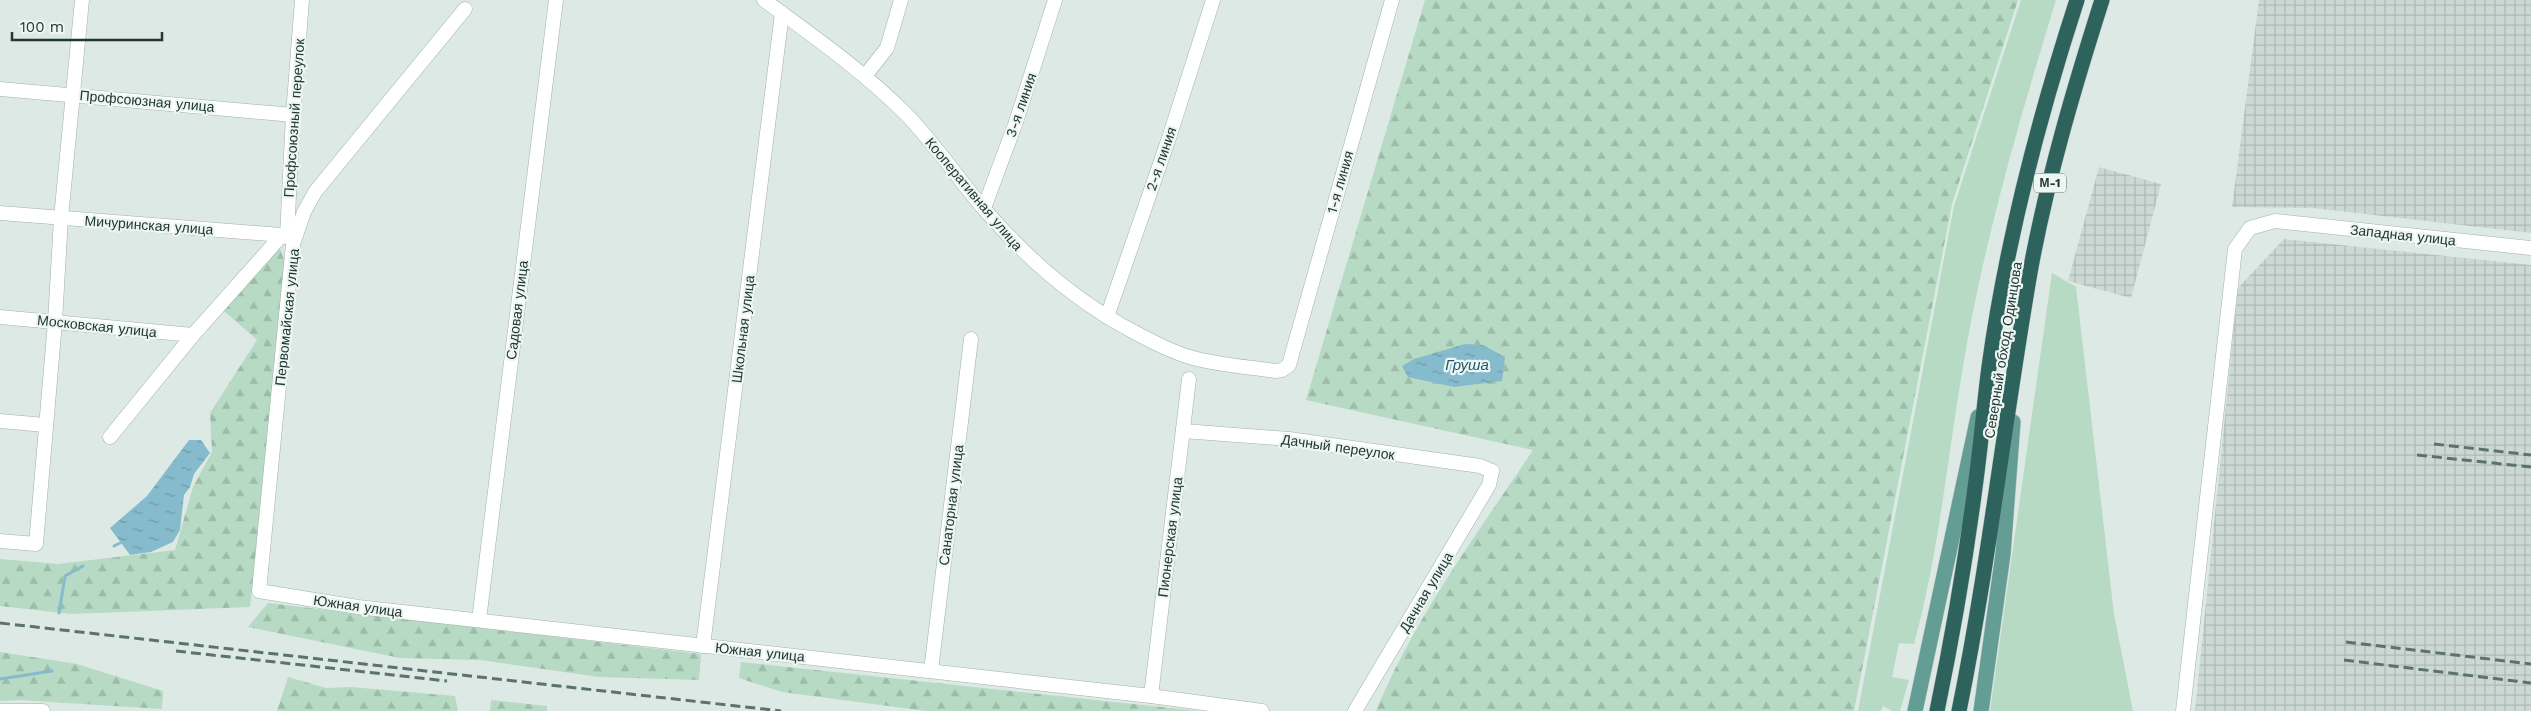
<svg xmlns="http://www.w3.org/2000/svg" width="2531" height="711" viewBox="0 0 2531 711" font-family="'Work Sans',sans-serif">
	<defs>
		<pattern id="industrial-grid" width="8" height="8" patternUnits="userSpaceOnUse" patternTransform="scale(1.25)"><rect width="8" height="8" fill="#ccd8d4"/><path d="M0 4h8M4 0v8" fill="none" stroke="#afbab6"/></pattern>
		<pattern id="forest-firs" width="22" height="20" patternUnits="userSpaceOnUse" patternTransform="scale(1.25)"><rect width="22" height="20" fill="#b6dac3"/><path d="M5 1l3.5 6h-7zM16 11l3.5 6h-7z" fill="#9cbca8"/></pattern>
		<pattern id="water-ripples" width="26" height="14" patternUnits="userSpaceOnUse" patternTransform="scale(1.25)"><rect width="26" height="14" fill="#86bbcd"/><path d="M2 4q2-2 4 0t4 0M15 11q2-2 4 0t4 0" fill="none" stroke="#6d99a7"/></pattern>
	</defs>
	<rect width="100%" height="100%" fill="#dde9e5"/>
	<!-- industrial -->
	<g fill="url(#industrial-grid)">
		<polygon points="2259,0 2531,0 2531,233 2313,208 2232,207"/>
		<polygon points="2099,167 2161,184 2131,298 2068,281"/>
		<polygon points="2284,239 2531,265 2531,711 2195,711 2238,288"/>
	</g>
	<!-- grass -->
	<g fill="#b6dac3">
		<path d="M 2021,0 L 2056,0 C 2020,117 1986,234 1965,354 C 1948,451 1940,549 1914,644 L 1899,643 L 1892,677 L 1909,680 L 1900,711 L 1892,711 L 1883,706 L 1881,711 L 1858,711 L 1954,206 Z"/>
		<polygon points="2052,273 2076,287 2114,614 2133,711 1990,711"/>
	</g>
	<!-- forest -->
	<g fill="url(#forest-firs)">
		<path d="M 1425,0 L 2018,0 L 1952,204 L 1854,711 L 1376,711 C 1415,617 1477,534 1533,450 L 1306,400 Z"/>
		<polygon points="279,246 286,265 250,607 71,614 0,606 0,559 58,564 175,550 193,487 212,452 210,413 257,340 223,310"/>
		<polygon points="268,603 701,654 699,680 599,677 481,660 400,658 248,627"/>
		<polygon points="0,652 77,664 163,691 162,709 19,700 0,701"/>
		<polygon points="741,662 1199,711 926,711 782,692 739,678"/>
		<polygon points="288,677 326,688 351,687 455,696 458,711 277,711"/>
		<polygon points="491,700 547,706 547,711 490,711"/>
	</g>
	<!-- water -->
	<g fill="url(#water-ripples)">
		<polygon points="1465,344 1483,345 1505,357 1502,381 1454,387 1408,377 1402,366 1414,359"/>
		<polygon points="189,440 201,440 210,453 194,474 190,487 184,495 180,530 173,542 151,552 130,555 110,528 147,496"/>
	</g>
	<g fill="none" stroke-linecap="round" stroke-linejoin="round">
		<!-- stream -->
		<g stroke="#86bbcd" stroke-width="3">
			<polyline points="114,546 120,543"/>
			<polyline points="59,613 65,576 83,566"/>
			<polyline points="0,679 52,671"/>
		</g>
		<defs>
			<g id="minor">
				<path d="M 764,0 C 813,36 863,71 906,114 C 935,144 958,179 985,210 C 1028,260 1075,301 1134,332 C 1153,342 1172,352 1193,358 C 1219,365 1248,367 1275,371 L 1282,370 L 1289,365 L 1392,0"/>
				<polyline points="465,9 315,192 304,212 293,244 259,591 358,607 1151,696 1262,711"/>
				<polyline points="865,76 887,48 901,0"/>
				<polyline points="0,89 293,115"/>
				<polyline points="984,208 1016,122 1055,0"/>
				<polyline points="0,213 282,235 292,239 293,244"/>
				<polyline points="287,236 293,115 302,0"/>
				<polyline points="0,317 193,335"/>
				<polyline points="1107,317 1169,138 1213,0"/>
				<polyline points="0,421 45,425"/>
				<polyline points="1183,431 1289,439 1480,466 1492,471 1489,485 1355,711"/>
				<polyline points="110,437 193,335 282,235"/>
				<polyline points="0,541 36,544 55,322 61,218 82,0"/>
				<polyline points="479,620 556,0"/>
				<polyline points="703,646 782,13"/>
				<polyline points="931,671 971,339"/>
				<polyline points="1151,696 1189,379"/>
				<polyline points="0,711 43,711"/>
				<polyline points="2183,711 2235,249 2250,228 2275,221 2531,248"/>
			</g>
			<g id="major">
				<polyline points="1915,711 1978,417"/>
				<polyline points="1981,711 2003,554 2013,422"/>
			</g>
			<g id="highway">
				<path d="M 1937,711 C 1953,634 1966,558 1976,480 C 1981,443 1984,405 1989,367 C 2006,242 2038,120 2077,0"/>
				<path d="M 1959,711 C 1989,564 2005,415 2031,267 C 2048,176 2074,88 2102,0"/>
			</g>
		</defs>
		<!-- minor casing -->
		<use href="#minor" stroke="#a1b0ac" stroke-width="15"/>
		<!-- major casing -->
		<use href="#major" stroke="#bcc3c2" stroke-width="16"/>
		<!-- highway casing -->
		<use href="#highway" stroke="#bcc3c2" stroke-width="16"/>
		<!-- minor -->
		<use href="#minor" stroke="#fff" stroke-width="14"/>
		<!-- major -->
		<use href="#major" stroke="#639d94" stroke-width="15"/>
		<!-- highway -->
		<use href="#highway" stroke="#2d625d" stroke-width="15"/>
		<!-- rail -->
		<g stroke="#5a736f" stroke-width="3" stroke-dasharray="10 5" stroke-linecap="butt">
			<polyline points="2434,444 2531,455"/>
			<polyline points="2417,455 2531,467"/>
			<polyline points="0,623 781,711"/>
			<polyline points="2346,642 2531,664"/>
			<polyline points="176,651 447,681"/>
			<polyline points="2344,660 2531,683"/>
		</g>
	</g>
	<g text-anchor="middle" stroke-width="4.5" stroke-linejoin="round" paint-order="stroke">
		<!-- shield labels -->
		<rect fill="#edf6f2" stroke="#5e706c" stroke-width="1" x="2034" y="173.5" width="32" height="19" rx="4"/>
		<g font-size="12" font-weight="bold" fill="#203733">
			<text x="2050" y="187">М-1</text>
		</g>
		<!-- street labels -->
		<g font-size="14" fill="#203733" stroke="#edf6f2">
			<text transform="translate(147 101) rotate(5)" y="5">Профсоюзная улица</text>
			<text transform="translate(1021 105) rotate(-71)" y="5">3-я линия</text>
			<text transform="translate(294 118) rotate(-86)" y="5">Профсоюзный переулок</text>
			<text transform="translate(1161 159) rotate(-71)" y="5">2-я линия</text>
			<text transform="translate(1340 182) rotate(-74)" y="5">1-я линия</text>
			<text transform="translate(974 194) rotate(50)" y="5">Кооперативная улица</text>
			<text transform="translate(149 225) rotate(4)" y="5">Мичуринская улица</text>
			<text transform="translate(2403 235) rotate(6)" y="5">Западная улица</text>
			<text transform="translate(517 310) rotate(-83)" y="5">Садовая улица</text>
			<text transform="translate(287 317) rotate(-84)" y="5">Первомайская улица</text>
			<text transform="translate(97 326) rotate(6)" y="5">Московская улица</text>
			<text transform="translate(743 329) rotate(-83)" y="5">Школьная улица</text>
			<text transform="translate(2003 350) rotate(-81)" y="5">Северный обход Одинцова</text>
			<text transform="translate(1338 447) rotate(8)" y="5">Дачный переулок</text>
			<text transform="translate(951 505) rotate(-83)" y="5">Санаторная улица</text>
			<text transform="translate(1170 537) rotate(-83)" y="5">Пионерская улица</text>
			<text transform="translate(1426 592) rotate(-59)" y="5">Дачная улица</text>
			<text transform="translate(358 606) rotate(8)" y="5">Южная улица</text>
			<text transform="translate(760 652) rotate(6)" y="5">Южная улица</text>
		</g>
		<!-- water labels -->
		<g font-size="15" font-style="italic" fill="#1d5a70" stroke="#edf6f2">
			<text x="1467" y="370">Груша</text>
		</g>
	</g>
	<!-- scale -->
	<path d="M12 32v8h150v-8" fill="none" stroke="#203733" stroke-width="2.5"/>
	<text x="20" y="32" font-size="15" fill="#203733" stroke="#edf6f2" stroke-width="4" paint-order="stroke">100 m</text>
</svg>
